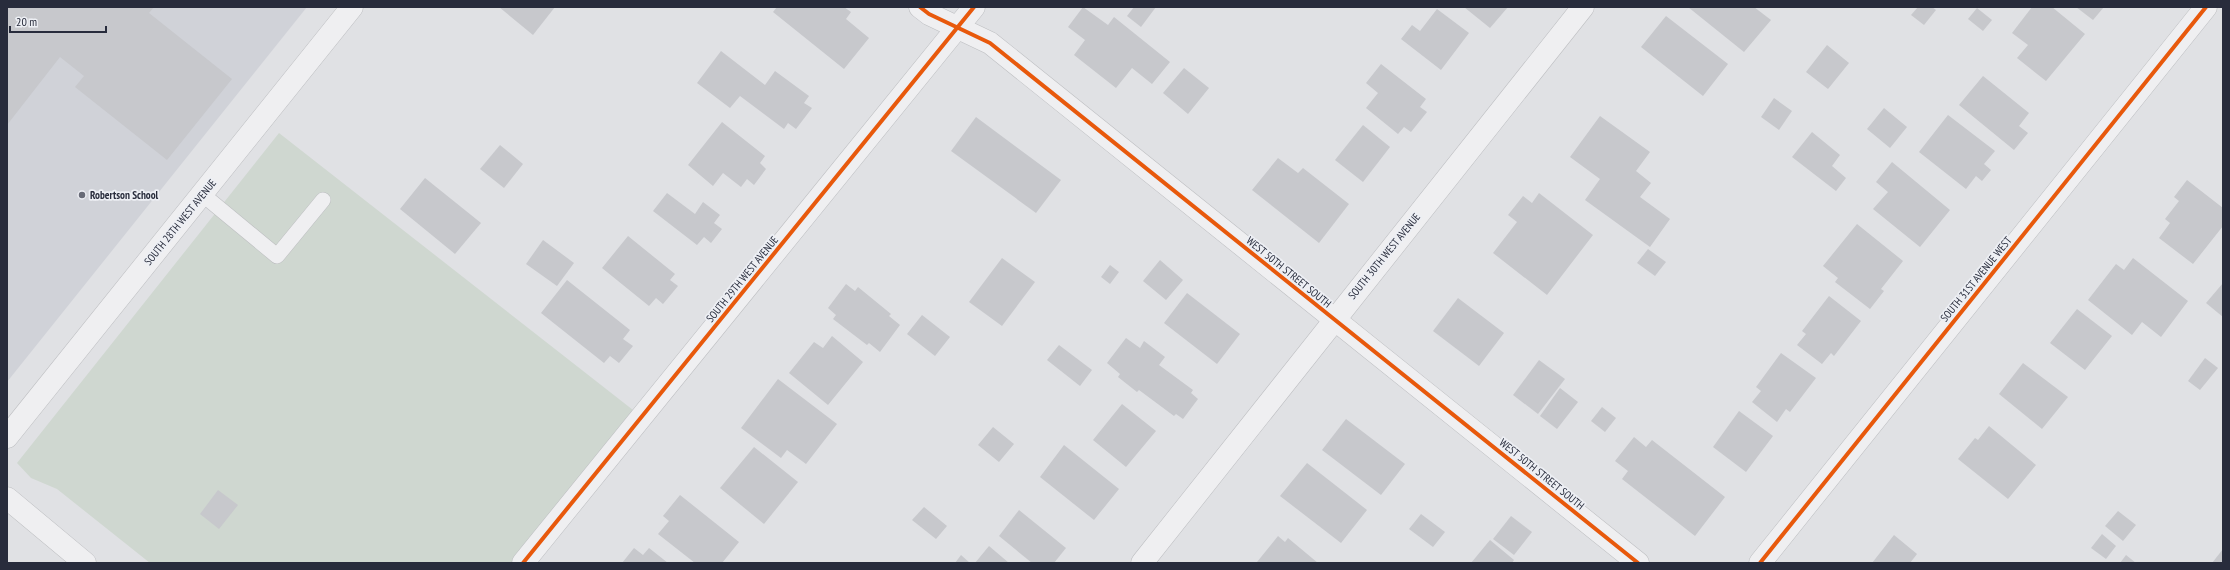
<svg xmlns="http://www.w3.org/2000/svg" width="2230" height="570" viewBox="0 0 2230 570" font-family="'PT Sans Narrow',sans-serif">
	<rect width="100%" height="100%" fill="#e0e1e4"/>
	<!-- built -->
	<polygon fill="#d0d2d8" points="7,7 307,7 7,382"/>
	<!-- green -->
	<polygon fill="#cfd7d0" points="279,133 633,410 511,563 150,563 57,489 31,478 17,463"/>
	<!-- building -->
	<g fill="#c7c8cc">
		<polygon points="7,7 154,7 149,13 232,79 167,160 75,87 84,76 60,57 7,125"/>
		<polygon points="499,7 555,7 533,35"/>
		<polygon points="777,7 844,7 851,12 846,19 869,38 844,69 773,12"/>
		<polygon points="1083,7 1108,25 1114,17 1170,62 1152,84 1132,68 1116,88 1074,55 1085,40 1068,27"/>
		<polygon points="1134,7 1156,7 1141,27 1127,16"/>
		<polygon points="1464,7 1508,7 1490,28"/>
		<polygon points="1688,7 1754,7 1771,20 1744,52"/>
		<polygon points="1918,7 1932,7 1936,10 1924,25 1911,15"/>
		<polygon points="2032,7 2052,7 2085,34 2046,81 2017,58 2028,45 2012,33"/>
		<polygon points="2076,7 2104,7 2093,20"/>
		<polygon points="1977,8 1992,20 1983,31 1968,19"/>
		<polygon points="1437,9 1469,33 1441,70 1401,39 1412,25 1420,31"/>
		<polygon points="1666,16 1728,64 1703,96 1641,47"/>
		<polygon points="1827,45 1849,63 1828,89 1806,72"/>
		<polygon points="721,51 765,85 775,71 809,96 804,103 812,108 796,129 788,123 784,129 740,96 730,108 697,83"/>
		<polygon points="1381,64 1426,99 1420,107 1427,112 1411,132 1404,127 1398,134 1366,108 1378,93 1366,83"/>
		<polygon points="1184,68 1209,88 1188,114 1163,93"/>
		<polygon points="1983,76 2029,113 2019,126 2028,133 2014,150 1959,105"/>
		<polygon points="1774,98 1792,111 1779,130 1761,117"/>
		<polygon points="1884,108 1907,127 1890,148 1867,129"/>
		<polygon points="1948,115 1995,151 1984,164 1991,170 1982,181 1976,176 1966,189 1919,152"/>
		<polygon points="1600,116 1650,152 1636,171 1651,183 1640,197 1670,219 1650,247 1585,200 1600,179 1570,157"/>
		<polygon points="976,117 1061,180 1036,213 951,151"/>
		<polygon points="722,122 765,156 760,163 766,169 754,185 747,179 741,187 723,173 713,186 688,165"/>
		<polygon points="1363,125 1390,147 1363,182 1335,160"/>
		<polygon points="1812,132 1840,155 1832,166 1846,178 1836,191 1792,157"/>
		<polygon points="500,145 523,164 504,188 480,169"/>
		<polygon points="1278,158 1298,173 1303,168 1349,204 1319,243 1252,190"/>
		<polygon points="1892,162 1950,210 1920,247 1873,209 1888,192 1876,182"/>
		<polygon points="425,178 481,223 455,254 400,209"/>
		<polygon points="2187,180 2223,208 2223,226 2193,264 2159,238 2170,223 2165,219 2179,201 2174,197"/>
		<polygon points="667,193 695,214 703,202 720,215 714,223 722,229 711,243 704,237 697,245 653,211"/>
		<polygon points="1539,193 1593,235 1547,295 1493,253 1517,222 1508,215 1523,196 1532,203"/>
		<polygon points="1857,224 1903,261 1881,289 1884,291 1870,309 1835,282 1838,278 1823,266"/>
		<polygon points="628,236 675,274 670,280 678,286 663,304 656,298 649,306 602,268"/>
		<polygon points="543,240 574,263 557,286 526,264"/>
		<polygon points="1648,249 1666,262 1655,276 1637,263"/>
		<polygon points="1002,258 1035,282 1002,326 969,302"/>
		<polygon points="2133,258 2188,301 2161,337 2142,322 2132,335 2088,300 2116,264 2124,270"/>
		<polygon points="1160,260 1183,280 1166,300 1143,281"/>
		<polygon points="1110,265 1119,272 1110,284 1101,277"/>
		<polygon points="567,280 630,330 623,339 633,346 619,363 610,356 604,363 541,313"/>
		<polygon points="2223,283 2223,317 2206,303"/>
		<polygon points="846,284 855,291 858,287 891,314 889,316 900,325 880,352 869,343 867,345 833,319 836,315 828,308"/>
		<polygon points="1187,293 1240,334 1217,364 1164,323"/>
		<polygon points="1829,296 1861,321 1834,356 1831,353 1822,364 1797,345 1806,334 1802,331"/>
		<polygon points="1458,298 1504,333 1479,366 1433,331"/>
		<polygon points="2077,309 2112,336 2085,370 2050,343"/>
		<polygon points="922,315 950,337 935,356 907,334"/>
		<polygon points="832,336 863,362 828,405 789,373 814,342 823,348"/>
		<polygon points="1126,338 1140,348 1144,341 1165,357 1159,365 1193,390 1191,393 1198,399 1183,419 1176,414 1174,416 1139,390 1137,392 1118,377 1120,374 1107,363"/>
		<polygon points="1059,345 1092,370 1080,386 1047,360"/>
		<polygon points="1781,353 1816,378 1790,412 1786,409 1777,422 1752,402 1761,391 1756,387"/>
		<polygon points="2205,358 2218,368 2200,390 2188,381"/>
		<polygon points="1539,360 1565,379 1538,414 1513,395"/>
		<polygon points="2023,363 2068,397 2042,429 1999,394"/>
		<polygon points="778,379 837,424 806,464 787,450 781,458 741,428"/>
		<polygon points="1560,388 1578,402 1557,429 1540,416"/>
		<polygon points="1122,404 1156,431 1126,467 1093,440"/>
		<polygon points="1602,407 1616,418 1605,432 1591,421"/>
		<polygon points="1739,411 1773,436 1746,472 1713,447"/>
		<polygon points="1346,419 1405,464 1381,495 1322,450"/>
		<polygon points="1989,426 2036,465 2008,499 1958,459 1975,438 1978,440"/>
		<polygon points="993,427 1014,444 999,462 978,445"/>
		<polygon points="1634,437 1646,447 1652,440 1725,497 1695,536 1622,479 1628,471 1615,461"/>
		<polygon points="1064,445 1119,489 1094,520 1040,477"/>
		<polygon points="754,447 798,482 764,524 720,488"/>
		<polygon points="1307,463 1367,510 1341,543 1280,496"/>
		<polygon points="218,490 238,505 219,529 200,514"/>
		<polygon points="680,495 739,542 722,563 695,563 658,534 669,521 663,516"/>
		<polygon points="924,507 947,526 936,539 912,520"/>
		<polygon points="1019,510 1066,548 1054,563 1032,563 999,536"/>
		<polygon points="2118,511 2136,525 2123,541 2105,526"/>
		<polygon points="1421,514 1445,532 1433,547 1409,529"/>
		<polygon points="1511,516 1532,532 1514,555 1493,539"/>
		<polygon points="2102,534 2116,546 2106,559 2091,548"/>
		<polygon points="1894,535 1917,554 1910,563 1872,563"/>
		<polygon points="1278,536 1285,542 1288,538 1318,563 1259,563 1257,562"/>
		<polygon points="1490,540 1514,560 1512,563 1471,563"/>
		<polygon points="989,546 1009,563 975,563"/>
		<polygon points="634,548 643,555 649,548 668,563 622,563"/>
		<polygon points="2223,549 2223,563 2212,563"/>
		<polygon points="961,555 970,563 955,563"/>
		<polygon points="2126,555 2136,563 2120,563"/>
	</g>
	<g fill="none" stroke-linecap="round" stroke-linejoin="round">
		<defs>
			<polyline id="service" points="202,194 277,256 323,200"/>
			<g id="minor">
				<polyline points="920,7 929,14 990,43 1638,563"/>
				<polyline points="7,437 352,7"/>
				<polyline points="7,498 85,563"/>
				<polyline points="523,563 974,7"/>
				<polyline points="1142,563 1583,7"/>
				<polyline points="1760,563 2206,7"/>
			</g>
		</defs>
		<!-- service casing -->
		<use href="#service" stroke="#bdbec1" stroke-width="16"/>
		<!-- minor casing -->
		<use href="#minor" stroke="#bdbec1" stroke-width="23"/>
		<!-- service -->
		<use href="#service" stroke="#efeff1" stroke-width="15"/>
		<!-- minor -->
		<use href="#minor" stroke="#efeff1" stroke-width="22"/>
		<defs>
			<g id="cycleway">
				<polyline points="920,7 929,14 990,43 1638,563"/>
				<polyline points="523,563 974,7"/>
				<polyline points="1760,563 2206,7"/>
			</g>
		</defs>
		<!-- cycleway casing -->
		<use href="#cycleway" stroke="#edeff4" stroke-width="6"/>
		<!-- cycleway -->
		<use href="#cycleway" stroke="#e8590c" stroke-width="4"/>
	</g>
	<!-- markers -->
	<circle fill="#686b77" stroke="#edeff4" stroke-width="1.5" cx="82" cy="195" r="4"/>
	<g text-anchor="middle" stroke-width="3.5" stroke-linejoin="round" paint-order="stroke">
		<!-- poi labels -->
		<g font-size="11" font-weight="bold" fill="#282c3c" stroke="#edeff4" text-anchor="start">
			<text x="90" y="199">Robertson School</text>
		</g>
		<!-- street labels -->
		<g font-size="11" fill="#282c3c" stroke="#edeff4">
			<text transform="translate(180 222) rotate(-51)" y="4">SOUTH 28TH WEST AVENUE</text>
			<text transform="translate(1384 256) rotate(-51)" y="4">SOUTH 30TH WEST AVENUE</text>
			<text transform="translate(1289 272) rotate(39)" y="4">WEST 50TH STREET SOUTH</text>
			<text transform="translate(742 279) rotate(-51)" y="4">SOUTH 29TH WEST AVENUE</text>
			<text transform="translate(1976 279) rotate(-51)" y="4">SOUTH 31ST AVENUE WEST</text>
			<text transform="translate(1542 474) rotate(39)" y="4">WEST 50TH STREET SOUTH</text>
		</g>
	</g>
	<!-- border -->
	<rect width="2230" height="570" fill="none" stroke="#282c3c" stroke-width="16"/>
	<!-- scale -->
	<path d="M10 26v6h96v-6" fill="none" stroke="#282c3c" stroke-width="2"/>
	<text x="16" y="26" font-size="12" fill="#282c3c" stroke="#edeff4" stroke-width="3" paint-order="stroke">20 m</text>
</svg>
